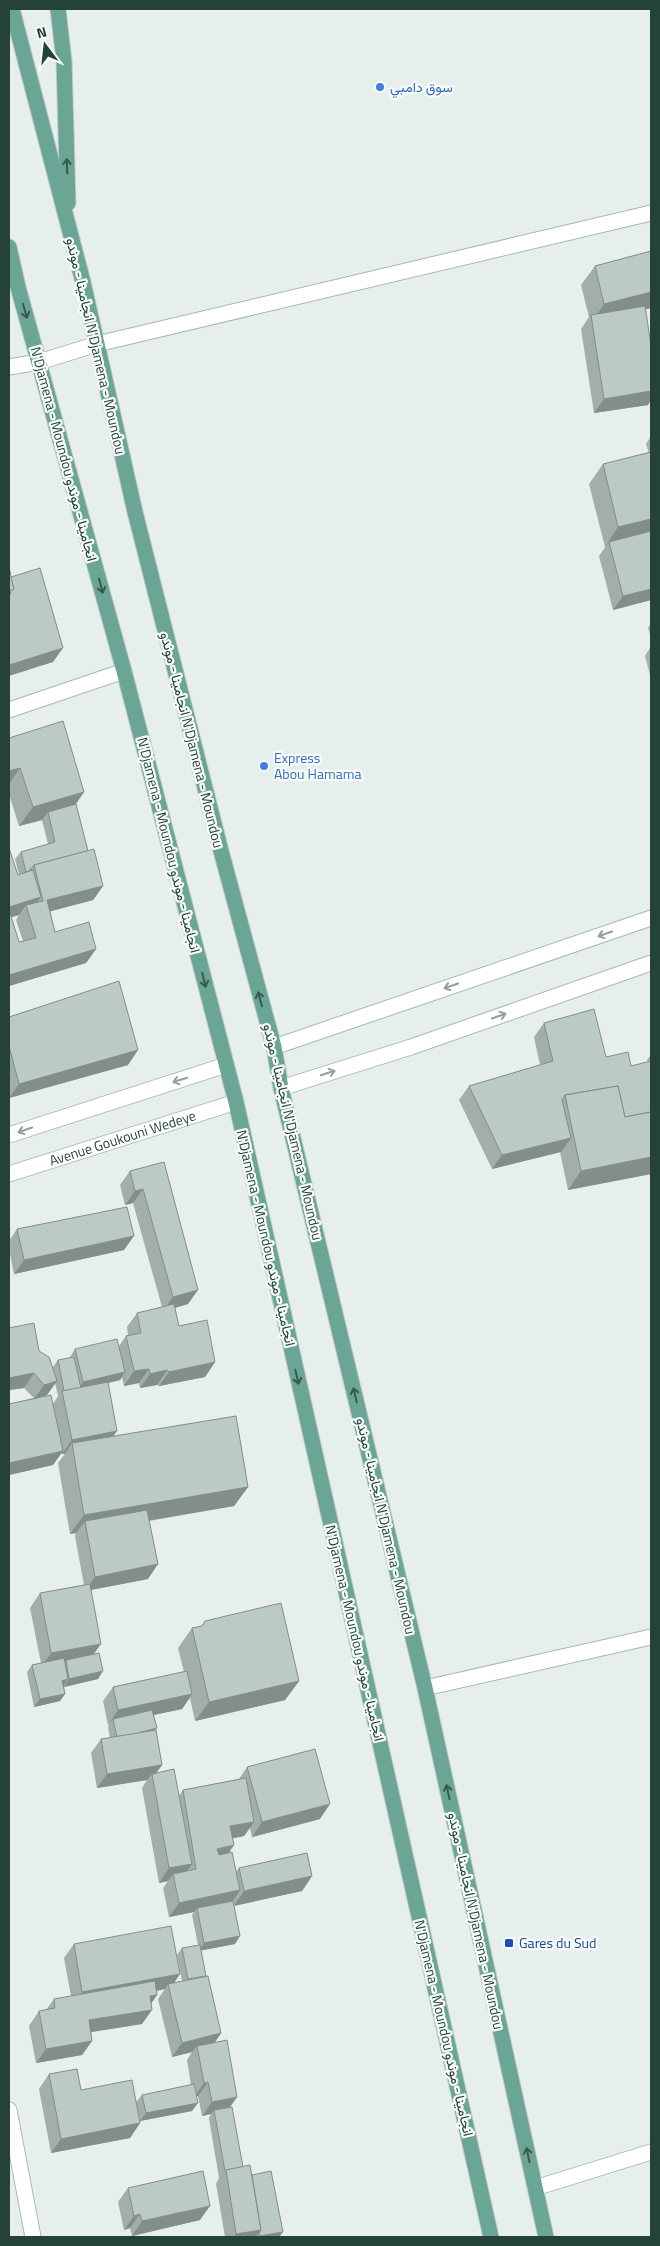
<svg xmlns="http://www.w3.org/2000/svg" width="660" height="2246" viewBox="0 0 660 2246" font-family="'Titillium Web',Vazirmatn,sans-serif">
	<rect width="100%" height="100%" fill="#e6efeb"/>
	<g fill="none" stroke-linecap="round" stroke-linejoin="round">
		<defs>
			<g id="minor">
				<polyline points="9,367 39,362 97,344 651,213"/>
				<polyline points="9,710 124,671"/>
				<polyline points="425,1688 651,1637"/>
				<polyline points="9,2110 33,2237"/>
				<polyline points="535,2188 651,2152"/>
			</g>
			<g id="tertiary">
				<polyline points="274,1047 651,918"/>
				<polyline points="281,1088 411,1047 651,963"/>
				<polyline points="9,1135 226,1065"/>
				<path id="s1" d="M 9,1174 L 236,1102"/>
			</g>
			<g id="primary">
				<polyline points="12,9 83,282 135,512 221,851 274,1047 281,1088 425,1688 546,2237"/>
				<polyline points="58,9 64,61 68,203"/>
				<polyline points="9,247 18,287 124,671 236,1102 491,2237"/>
			</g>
		</defs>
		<!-- minor casing -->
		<use href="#minor" stroke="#a8b8b2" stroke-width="17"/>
		<!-- tertiary casing -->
		<use href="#tertiary" stroke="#a8b8b2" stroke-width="17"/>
		<!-- primary casing -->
		<use href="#primary" stroke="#c2cac8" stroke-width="17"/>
		<!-- minor -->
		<use href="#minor" stroke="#fff" stroke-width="15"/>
		<!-- tertiary -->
		<use href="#tertiary" stroke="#fff" stroke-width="15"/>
		<!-- primary -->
		<use href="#primary" stroke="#6aa596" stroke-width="15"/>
	</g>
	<!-- wall -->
	<g fill="#a1aea9" fill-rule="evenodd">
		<polygon points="651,251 651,308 646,309 648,405 594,413 581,329 589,317 581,285 595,266"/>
		<polygon points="651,436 651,600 613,610 599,556 606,546 605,547 589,484 603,464 649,453 646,444"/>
		<polygon points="651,623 651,638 648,628"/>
		<polygon points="650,648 651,648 651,679 645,656"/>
		<path d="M 9,738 L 84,792 L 76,804 L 88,851 L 103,886 L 93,900 L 50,911 L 55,932 L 96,949 L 86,963 L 9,986 L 9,848 L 18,875 L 19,874 L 15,859 L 21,852 L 48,844 L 42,820 L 19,826 L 9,794 ZM 19,915 L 16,920 L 23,941 L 19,942 L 11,917 Z"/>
		<polygon points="9,1017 128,1065 9,1098"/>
		<polygon points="544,1023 606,1057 631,1066 648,1062 647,1060 651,1055 651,1174 568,1190 560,1152 492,1169 459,1100 469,1086 540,1065 534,1037"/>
		<path d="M 164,1162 L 188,1304 L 175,1308 L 179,1326 L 215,1362 L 205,1377 L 159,1386 L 157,1385 L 140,1388 L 139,1383 L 124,1386 L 122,1377 L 120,1380 L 108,1383 L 114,1436 L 248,1487 L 234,1506 L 149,1521 L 148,1579 L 91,1590 L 94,1654 L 98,1679 L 64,1687 L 64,1686 L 65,1694 L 60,1701 L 34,1707 L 27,1672 L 32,1665 L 41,1663 L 30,1608 L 40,1593 L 84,1585 L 75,1536 L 76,1533 L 70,1534 L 58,1463 L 65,1454 L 62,1454 L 61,1453 L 53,1465 L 9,1475 L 9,1404 L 34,1398 L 24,1388 L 9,1390 L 9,1328 L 53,1367 L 58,1360 L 70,1358 L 70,1357 L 75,1349 L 119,1346 L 126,1336 L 128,1335 L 127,1327 L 137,1313 L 162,1307 L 133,1203 L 125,1205 L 120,1185 L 130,1171 ZM 55,1383 L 58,1396 L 53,1404 L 39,1397 L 47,1395 Z"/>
		<polygon points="17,1229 124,1250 14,1274 9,1249 9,1241"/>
		<polygon points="205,1621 299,1681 285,1700 195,1721 190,1698 182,1709 154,1715 157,1728 156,1730 162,1765 157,1772 179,1796 183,1790 239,1779 247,1767 320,1819 252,1837 250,1828 244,1836 233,1838 229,1853 236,1872 239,1868 312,1876 302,1891 234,1905 235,1944 201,1950 205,1976 221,2033 215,2042 237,2097 230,2107 243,2167 252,2175 279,2237 225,2237 216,2184 219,2178 209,2118 211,2114 202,2116 198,2096 196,2096 192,2111 140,2121 136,2102 142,2095 191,2085 187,2060 192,2052 172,2057 158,1999 165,1989 157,1991 157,1995 151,2004 142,2024 91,2032 92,2041 82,2055 36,2063 29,2026 39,2011 46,2010 54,1999 71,1996 64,1958 74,1944 180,1974 173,1983 182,1981 177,1955 182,1948 198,1945 192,1915 194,1912 169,1917 163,1888 168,1881 159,1883 142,1788 147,1780 97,1788 91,1753 101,1739 110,1738 108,1727 109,1724 108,1725 103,1701 113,1687 184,1672 178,1648 192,1628 202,1626"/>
		<polygon points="49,2074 81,2090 140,2123 130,2138 51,2153 39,2089"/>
		<polygon points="128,2188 200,2220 132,2236 130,2228 124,2230 118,2202"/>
	</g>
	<!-- shaded-wall -->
	<g fill="#838d89">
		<polygon points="651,292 651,308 592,323 592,322 604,304"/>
		<polygon points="651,391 651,400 648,405 594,413 604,399"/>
		<polygon points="651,519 651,535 609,542 605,547 618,527"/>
		<polygon points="651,589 651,600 613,610 623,596"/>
		<polygon points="63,648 53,662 9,676 9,665"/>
		<polygon points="20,768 9,784 9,771"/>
		<polygon points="84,792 70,812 48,812 42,820 19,826 33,807"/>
		<polygon points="103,886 93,900 37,915 47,900"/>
		<polygon points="41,897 31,911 26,905 19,915 9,918 9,907"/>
		<polygon points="96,949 86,963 9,986 9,975"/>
		<polygon points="138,1050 128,1065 9,1098 19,1084"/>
		<polygon points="571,1138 561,1152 492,1169 502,1155"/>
		<polygon points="651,1157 651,1174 568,1190 581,1171"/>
		<polygon points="143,1189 133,1203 125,1205 135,1191"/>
		<polygon points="134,1236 124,1250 14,1274 24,1260"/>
		<polygon points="198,1290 188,1304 163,1311 173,1297"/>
		<polygon points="215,1362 205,1377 159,1386 169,1372"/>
		<polygon points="149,1369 139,1383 124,1386 134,1371"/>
		<polygon points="167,1370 157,1385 140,1388 150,1374"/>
		<polygon points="125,1372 120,1380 78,1390 83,1382"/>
		<polygon points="34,1373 24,1388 9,1390 9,1378"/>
		<polygon points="57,1381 47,1395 34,1399 44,1385"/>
		<polygon points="117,1431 107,1445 72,1443 65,1454 62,1454 72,1440"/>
		<polygon points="63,1451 53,1465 9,1475 9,1463"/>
		<polygon points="248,1487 234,1506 86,1531 85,1521 76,1533 70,1534 84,1515"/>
		<polygon points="158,1564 148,1579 85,1591 95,1577"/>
		<polygon points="101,1644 91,1658 66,1660 63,1664 41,1668 51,1653"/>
		<polygon points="103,1671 98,1679 64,1687 69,1679"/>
		<polygon points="68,1679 63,1687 62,1681"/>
		<polygon points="299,1681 285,1700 195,1721 209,1702"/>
		<polygon points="65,1694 60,1701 34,1707 40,1699"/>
		<polygon points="192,1694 182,1709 114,1723 113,1719 108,1725 118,1710"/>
		<polygon points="162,1765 152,1778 152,1774 147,1780 97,1788 107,1774"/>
		<polygon points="330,1804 320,1819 252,1837 262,1822"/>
		<polygon points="254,1822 244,1836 220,1841 230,1826"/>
		<polygon points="234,1845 224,1860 207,1863 217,1849"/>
		<polygon points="192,1864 182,1879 173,1874 168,1881 159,1883 169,1868"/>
		<polygon points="312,1876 302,1891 234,1906 244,1891"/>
		<polygon points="240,1890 230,1905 197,1908 194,1912 169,1917 179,1903"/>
		<polygon points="240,1936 235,1944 199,1951 204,1943"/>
		<polygon points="180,1974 170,1989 168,1984 165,1989 72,2006 82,1992"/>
		<polygon points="157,1995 147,2009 150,1996"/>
		<polygon points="152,2010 142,2024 79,2034 89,2020"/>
		<polygon points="221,2033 211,2048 197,2046 192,2052 172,2057 182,2043"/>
		<polygon points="92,2041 82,2055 36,2063 46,2049"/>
		<polygon points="208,2082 198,2096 194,2097 204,2083"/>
		<polygon points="237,2097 227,2111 214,2110 211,2114 202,2116 212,2102"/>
		<polygon points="198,2103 192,2111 140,2121 146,2113"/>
		<polygon points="140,2123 130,2138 51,2153 61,2139"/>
		<polygon points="210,2206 200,2220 132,2236 142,2221"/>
		<polygon points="140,2214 130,2228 124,2230 134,2216"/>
		<polygon points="261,2230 256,2237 234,2237 236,2234"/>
		<polygon points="283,2232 279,2237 259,2237 260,2236"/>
	</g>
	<!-- building -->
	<g fill="#bbcac4" stroke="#838d89">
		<polygon points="651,251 651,292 604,304 595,266"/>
		<polygon points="645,306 651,345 651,391 604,399 591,315"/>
		<polygon points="651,452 651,519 618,527 603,464"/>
		<polygon points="651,531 651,589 623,596 609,542"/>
		<polygon points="9,567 14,589 9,591"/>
		<polygon points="40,568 63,648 9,665 9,595 11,594 10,591 14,589 11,577"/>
		<polygon points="63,721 84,792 33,807 20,768 9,771 9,738"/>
		<polygon points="76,804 88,851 34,865 29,871 26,872 21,852 55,842 48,812"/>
		<polygon points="9,848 18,875 33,870 41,897 9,907"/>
		<polygon points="94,849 103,886 47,900 55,932 89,922 96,949 9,975 9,910 19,942 36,938 26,905 43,901 34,865"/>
		<polygon points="119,981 138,1050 19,1084 9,1046 9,1017"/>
		<polygon points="594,1009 606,1057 628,1052 631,1066 651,1061 651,1112 625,1117 618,1086 565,1095 562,1100 571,1138 502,1155 469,1086 553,1061 544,1023"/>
		<polygon points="618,1086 625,1117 651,1112 651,1157 581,1171 565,1095"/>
		<polygon points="164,1162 198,1290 173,1297 143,1189 135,1191 130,1171"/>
		<polygon points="127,1207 134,1236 24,1260 17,1229"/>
		<polygon points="174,1304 179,1326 207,1320 215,1362 169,1372 167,1370 150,1374 149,1369 134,1371 126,1336 141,1333 137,1313"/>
		<polygon points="34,1323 39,1351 49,1357 57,1381 44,1385 34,1373 9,1378 9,1328"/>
		<polygon points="117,1339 125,1372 83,1382 75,1349"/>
		<polygon points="74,1357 81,1388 64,1391 58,1360"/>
		<polygon points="108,1382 117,1431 72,1440 62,1391"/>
		<polygon points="51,1395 63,1451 9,1463 9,1404"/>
		<polygon points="236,1416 248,1487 84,1515 72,1443"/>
		<polygon points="147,1510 158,1564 95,1577 85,1521"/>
		<polygon points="90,1584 101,1644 51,1653 40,1593"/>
		<polygon points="281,1603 299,1681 209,1702 192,1628 202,1626 205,1621"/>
		<polygon points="99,1653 103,1671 69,1679 66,1660"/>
		<polygon points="64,1658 68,1679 62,1681 65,1694 40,1699 32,1665"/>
		<polygon points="187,1671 192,1694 118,1710 113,1687"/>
		<polygon points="152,1710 157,1728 134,1734 117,1737 113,1719"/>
		<polygon points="156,1730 162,1765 107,1774 101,1739"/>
		<polygon points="315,1749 330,1804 262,1822 247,1767"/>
		<polygon points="174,1769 192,1864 169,1868 152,1774"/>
		<polygon points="246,1778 254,1822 230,1826 234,1845 217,1849 219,1855 232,1852 240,1890 179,1903 173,1874 196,1869 183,1790"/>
		<polygon points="307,1853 312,1876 244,1891 239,1868"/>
		<polygon points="233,1901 240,1936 204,1943 197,1908"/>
		<polygon points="171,1926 180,1974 82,1992 74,1944"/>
		<polygon points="200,1945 206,1976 188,1979 182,1948"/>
		<polygon points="208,1976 221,2033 182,2043 168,1984"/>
		<polygon points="155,1981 157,1995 150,1996 152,2010 89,2020 92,2041 46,2049 39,2011 55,2008 54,1999"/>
		<polygon points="227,2040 237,2097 212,2102 208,2082 204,2083 197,2046"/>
		<polygon points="77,2069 81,2090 132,2080 140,2123 61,2139 49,2074"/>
		<polygon points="194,2084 198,2103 146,2113 142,2095"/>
		<polygon points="232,2107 243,2167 226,2170 225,2171 214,2110"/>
		<polygon points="250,2165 261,2230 236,2234 226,2170"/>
		<polygon points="203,2171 210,2206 142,2221 140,2214 134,2216 128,2188"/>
		<polygon points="271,2171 283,2232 260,2236 259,2233 261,2230 252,2175"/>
	</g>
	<!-- one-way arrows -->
	<defs><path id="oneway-shaft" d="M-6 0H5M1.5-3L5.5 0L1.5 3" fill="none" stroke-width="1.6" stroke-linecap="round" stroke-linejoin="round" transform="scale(1.25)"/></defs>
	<g stroke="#365b51">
		<use href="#oneway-shaft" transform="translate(67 166) rotate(-92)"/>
		<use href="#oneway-shaft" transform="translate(25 311) rotate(74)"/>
		<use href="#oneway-shaft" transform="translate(101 586) rotate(75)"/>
		<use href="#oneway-shaft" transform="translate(204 980) rotate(76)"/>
		<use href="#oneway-shaft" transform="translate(260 999) rotate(-105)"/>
		<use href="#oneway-shaft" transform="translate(297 1377) rotate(77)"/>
		<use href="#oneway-shaft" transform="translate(355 1395) rotate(-103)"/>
		<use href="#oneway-shaft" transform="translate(448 1792) rotate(-102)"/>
		<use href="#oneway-shaft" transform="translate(528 2155) rotate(-102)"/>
	</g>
	<g stroke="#92a09c">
		<use href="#oneway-shaft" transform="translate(605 934) rotate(161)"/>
		<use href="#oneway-shaft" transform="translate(451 986) rotate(161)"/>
		<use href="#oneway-shaft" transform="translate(499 1016) rotate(-19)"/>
		<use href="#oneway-shaft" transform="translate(328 1073) rotate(-18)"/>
		<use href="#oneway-shaft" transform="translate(180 1080) rotate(163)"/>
		<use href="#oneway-shaft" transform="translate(25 1130) rotate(161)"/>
	</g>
	<!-- markers -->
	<g fill="#3f7fe0" stroke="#f7fbf9" stroke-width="2">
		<circle cx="380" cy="87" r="5"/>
		<circle cx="264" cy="766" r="5"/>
	</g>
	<rect fill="#1a4fb4" stroke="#f7fbf9" stroke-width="2" x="504" y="1938" width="10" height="10" rx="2.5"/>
	<g text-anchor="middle" stroke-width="4.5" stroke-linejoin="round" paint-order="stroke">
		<!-- shop labels -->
		<g font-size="14" fill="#366cbe" stroke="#f7fbf9" text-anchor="start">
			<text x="390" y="92">سوق دامبي</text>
			<text x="274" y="763">Express<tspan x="274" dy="16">Abou Hamama</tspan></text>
		</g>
		<!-- street labels -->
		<g font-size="14" fill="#24423a" stroke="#f7fbf9">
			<text transform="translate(96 346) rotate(77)" y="5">انجامينا - موندو N'Djamena - Moundou</text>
			<text transform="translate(64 454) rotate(75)" y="5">N'Djamena - Moundou انجامينا - موندو</text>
			<text transform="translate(192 740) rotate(76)" y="5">انجامينا - موندو N'Djamena - Moundou</text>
			<text transform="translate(169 845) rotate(76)" y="5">N'Djamena - Moundou انجامينا - موندو</text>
			<text transform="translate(293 1132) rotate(77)" y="5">انجامينا - موندو N'Djamena - Moundou</text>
			<text dy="5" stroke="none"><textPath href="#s1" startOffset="119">Avenue Goukouni Wedeye</textPath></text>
			<text transform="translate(266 1238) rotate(77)" y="5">N'Djamena - Moundou انجامينا - موندو</text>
			<text transform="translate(386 1526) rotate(77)" y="5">انجامينا - موندو N'Djamena - Moundou</text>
			<text transform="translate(355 1633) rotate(77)" y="5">N'Djamena - Moundou انجامينا - موندو</text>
			<text transform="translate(476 1921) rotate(78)" y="5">انجامينا - موندو N'Djamena - Moundou</text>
			<text transform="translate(444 2028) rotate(77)" y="5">N'Djamena - Moundou انجامينا - موندو</text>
		</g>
		<!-- transit labels -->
		<g font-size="14" fill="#164399" stroke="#f7fbf9" text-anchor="start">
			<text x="519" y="1948">Gares du Sud</text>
		</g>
	</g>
	<!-- border -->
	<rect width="660" height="2246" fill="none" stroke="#24423a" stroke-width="20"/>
	<!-- north arrow -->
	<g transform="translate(45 45) rotate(345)" stroke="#f7fbf9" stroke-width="4" paint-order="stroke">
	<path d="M0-4L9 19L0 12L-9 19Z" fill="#24423a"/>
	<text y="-8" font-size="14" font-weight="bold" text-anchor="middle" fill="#24423a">N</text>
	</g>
</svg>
